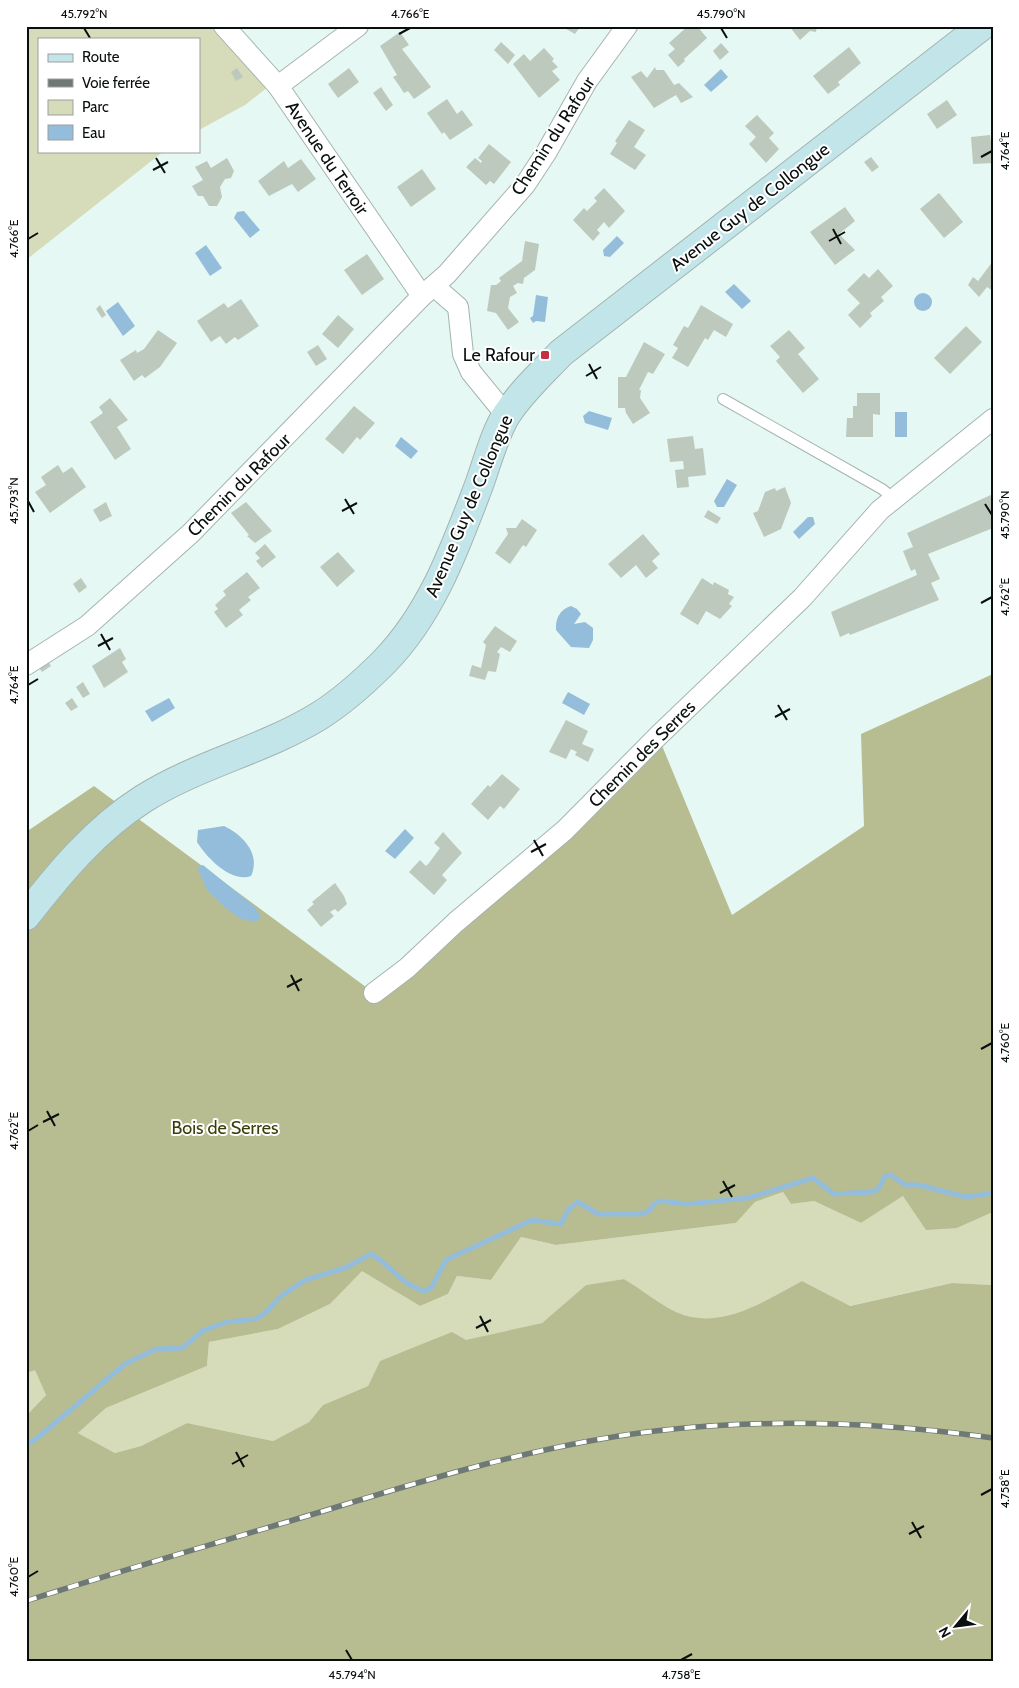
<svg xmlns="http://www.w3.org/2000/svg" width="1019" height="1688" viewBox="0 0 1019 1688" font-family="Cabin,sans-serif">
	<rect width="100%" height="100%" fill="#e6f8f3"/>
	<!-- green -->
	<g fill="#d6dbba">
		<polygon points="33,26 211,26 269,86 245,105 199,130 199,39 39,39 39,151 164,151 26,260 26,31"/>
		<path d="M 783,1192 L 791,1204 L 814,1201 L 861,1223 L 903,1196 L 957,1228 L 993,1212 L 993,1285 L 952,1283 L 849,1306 L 802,1281 C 764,1301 721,1333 676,1312 C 658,1303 641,1289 624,1279 L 586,1285 L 542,1323 L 380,1361 L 368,1386 L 323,1405 L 309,1422 L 273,1441 L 187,1423 L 141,1446 L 115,1453 L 78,1433 L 106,1408 L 207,1366 L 209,1342 L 278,1329 L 330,1304 L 362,1270 L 420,1306 L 448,1294 L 457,1276 L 491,1280 L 521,1237 L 556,1245 L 736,1223 L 755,1202 Z"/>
		<polygon points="35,1369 46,1395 26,1416 26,1373"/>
	</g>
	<!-- forest -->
	<path fill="#b7bd90" d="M 993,674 L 993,1212 L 957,1228 L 926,1230 L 903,1196 L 861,1223 L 814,1201 L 791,1204 L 783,1192 L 755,1202 L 736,1223 L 556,1245 L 521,1237 L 491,1280 L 457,1276 L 448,1294 L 420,1306 L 362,1271 L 330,1304 L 278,1329 L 209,1342 L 207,1366 L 106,1408 L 78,1433 L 115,1453 L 141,1446 L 187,1423 L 273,1441 L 309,1422 L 323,1405 L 368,1386 L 380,1361 L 452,1332 L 466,1340 L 542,1323 L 586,1285 L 624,1279 C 641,1289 658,1303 676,1312 C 721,1332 764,1301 802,1281 L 850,1306 L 952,1283 L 993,1285 L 993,1662 L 26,1662 L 26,1416 L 46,1395 L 35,1370 L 26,1373 L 26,832 L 94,786 L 374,993 L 658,736 L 732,915 L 864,826 L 861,734 Z"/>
	<!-- water -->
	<g fill="#94bddb">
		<polygon points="721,69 728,77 711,92 704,85"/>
		<polygon points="244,211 260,230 250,238 234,218 237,212"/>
		<polygon points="617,236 624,243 610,257 604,256 603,250"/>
		<polygon points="206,245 222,268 210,276 195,253"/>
		<polygon points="734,284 751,301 742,309 725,292"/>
		<circle cx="923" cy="302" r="9"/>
		<polygon points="536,295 548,297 545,322 536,321 533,323 530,318 533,316"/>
		<polygon points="118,302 135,326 123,336 106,311"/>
		<polygon points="589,411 612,418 608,430 585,423 583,416"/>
		<rect x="895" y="412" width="12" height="25"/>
		<polygon points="401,437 418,451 411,459 395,446"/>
		<polygon points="727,479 737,485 724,507 717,507 714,501"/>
		<polygon points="808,517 813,517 815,524 799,539 793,532"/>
		<path d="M 571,606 L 577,609 L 581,614 L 574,624 L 585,622 L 593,628 L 593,640 L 589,648 L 571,647 L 556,630 C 555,619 560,609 571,606 Z"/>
		<polygon points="568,692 590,704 584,715 562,703"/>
		<polygon points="169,698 175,708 152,722 145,711"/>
		<path d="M 224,826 C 243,835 261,854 251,876 C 231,883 207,858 197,842 L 198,830 Z"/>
		<polygon points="405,829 414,838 395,859 385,851"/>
		<polygon points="203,865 255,907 261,917 257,922 241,919 227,909 207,890 198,869 199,866"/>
	</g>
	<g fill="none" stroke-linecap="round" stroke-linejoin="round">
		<!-- stream -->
		<path stroke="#94bddb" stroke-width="5" d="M 26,1445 L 36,1439 L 125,1364 L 156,1349 L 182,1348 L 204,1330 L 227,1322 L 256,1319 L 265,1313 L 281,1296 L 305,1280 L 345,1268 L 371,1254 C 390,1264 404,1288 426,1291 L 432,1287 L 446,1260 L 532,1220 L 561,1224 L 569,1209 L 578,1202 L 598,1214 L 641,1214 L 649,1211 L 654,1204 L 661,1201 L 687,1204 L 748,1198 L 813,1178 L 834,1194 L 872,1192 L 879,1188 L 885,1176 L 891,1175 L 905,1185 L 919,1185 L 966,1197 L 993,1193"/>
	</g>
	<!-- building -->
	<g fill="#bec9be">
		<polygon points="561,26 581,26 575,34"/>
		<polygon points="688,26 697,26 707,38 684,59 685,61 678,67 668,55 675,49 669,43"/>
		<polygon points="789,26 817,26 816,32 810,31 800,40"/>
		<polygon points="400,32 409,45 402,49 431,87 414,99 408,91 404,93 398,84 393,77 397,75 380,46"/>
		<polygon points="501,42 515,55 508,64 494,50"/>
		<polygon points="721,43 729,52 720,60 713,51"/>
		<polygon points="849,47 861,63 838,82 840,85 828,94 813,76"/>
		<polygon points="544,48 554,59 552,61 558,67 552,71 560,80 539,98 513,64 524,54 530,61"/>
		<polygon points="655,67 656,70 664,70 674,85 679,83 693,97 681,103 676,95 654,108 631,77 641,71 647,78"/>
		<polygon points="237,68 243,77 236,81 231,72"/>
		<polygon points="349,68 359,82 338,98 328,84"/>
		<polygon points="381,87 393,105 386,111 373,93"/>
		<polygon points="447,99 457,114 462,110 473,125 450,140 444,132 442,134 427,113"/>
		<polygon points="947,100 957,115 937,129 927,114"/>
		<polygon points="757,115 774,133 769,138 779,149 766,163 749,144 756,137 745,126"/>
		<polygon points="629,120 645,130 634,147 646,155 635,170 610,154 617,143 615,141"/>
		<polygon points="990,135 991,142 993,142 993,163 973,164 971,137"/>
		<polygon points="489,144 511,162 494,184 490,181 486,185 466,167 475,158 481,163 482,161 478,158"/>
		<polygon points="871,157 879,167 872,172 864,162"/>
		<polygon points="227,158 234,171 231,178 225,179 220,187 222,197 217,206 209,206 203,196 198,196 192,186 203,180 195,167 207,161 211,168"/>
		<polygon points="301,159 316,179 298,192 292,184 269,196 258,181 284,161 288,168"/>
		<polygon points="422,169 436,189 411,207 397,187"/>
		<polygon points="604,188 625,211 609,228 604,222 597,230 600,233 593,241 573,220 584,208 587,211 597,201 594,198"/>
		<polygon points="939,193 963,222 944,238 920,209"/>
		<polygon points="845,207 855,221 839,234 855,250 835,265 810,232"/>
		<polygon points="525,241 539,244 535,270 524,278 523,284 518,283 513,286 517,293 510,297 508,308 519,322 508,330 496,313 487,311 491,285 496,285 501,281 499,278 522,261"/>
		<polygon points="367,254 384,279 362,295 344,270"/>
		<polygon points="993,261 993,291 987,287 979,297 968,285 973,277 978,281"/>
		<polygon points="878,269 893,286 881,297 884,301 870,313 872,316 860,328 848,315 860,303 847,290 864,273 869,278"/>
		<polygon points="241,299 259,326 238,340 235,337 226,344 220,336 211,342 197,321 224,303 228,308"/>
		<polygon points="100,305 106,315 102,318 96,309"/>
		<polygon points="701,305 733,324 726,337 714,330 708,340 705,338 688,367 672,358 678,348 673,345 684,326 688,328"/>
		<polygon points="338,315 354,329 338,348 322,334"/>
		<polygon points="966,326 982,342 950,374 934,358"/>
		<polygon points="158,330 177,343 160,367 145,378 142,375 134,381 120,360 136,350 137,353 144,349"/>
		<polygon points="789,330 805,348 798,354 819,379 803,393 776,361 780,357 770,346"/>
		<polygon points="644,342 665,354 653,374 648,372 639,390 641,390 640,398 650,413 633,424 626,413 625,408 618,408 618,377 626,377"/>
		<polygon points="318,345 327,359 316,366 307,352"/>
		<polygon points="857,393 880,393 880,415 873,414 873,437 846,437 847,418 853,418 853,406 857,406"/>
		<polygon points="110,398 128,420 117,427 131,449 115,460 90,422 103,413 99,407"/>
		<polygon points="354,406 375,423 360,440 357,437 343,454 325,439"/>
		<polygon points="693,436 695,449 703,448 706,475 688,477 689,487 677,488 675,470 684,469 683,461 670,462 667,439"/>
		<polygon points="58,465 63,473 72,467 86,487 50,513 35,492 46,485 41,477"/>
		<polygon points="785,487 791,503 781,529 764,537 753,513 758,511 765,492 775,488 776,491"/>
		<polygon points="993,494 993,528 928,554 940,579 931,583 939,600 850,635 849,633 840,637 831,612 917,575 915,569 911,571 903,551 913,547 907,533"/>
		<polygon points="106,502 112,516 100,522 93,510"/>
		<polygon points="246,502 272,531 255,543 247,536 249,535 231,513"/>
		<polygon points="708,510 721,518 717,524 704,517"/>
		<polygon points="522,519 537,530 526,547 523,545 510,564 495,553 508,534 506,528 516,528"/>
		<polygon points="643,534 660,554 652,561 658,568 646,578 636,565 621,578 608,564"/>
		<polygon points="265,544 276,557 262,568 256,561 260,558 255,553"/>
		<polygon points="338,552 355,571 337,587 320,567"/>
		<polygon points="247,572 260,588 248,597 251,600 239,610 243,615 226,628 214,612 218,609 215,605 226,595 223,591"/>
		<polygon points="81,578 87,587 79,593 73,584"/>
		<polygon points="702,578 713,585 714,582 729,590 728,594 734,597 729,604 732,606 720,619 706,611 698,625 680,614"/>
		<polygon points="495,626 517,641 510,652 501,647 497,652 500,654 496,672 488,671 485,680 469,676 472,665 481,668 486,645 483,642"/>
		<polygon points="120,648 126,659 122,662 128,672 104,688 92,666"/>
		<polygon points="48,661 51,666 42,672 38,666"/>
		<polygon points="83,682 90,694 83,698 76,687"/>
		<polygon points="72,698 78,707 71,711 65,703"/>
		<polygon points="566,720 588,731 582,744 594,749 588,762 575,755 577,752 571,749 566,759 549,752"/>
		<polygon points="502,774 520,789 504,809 500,806 488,820 471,804 488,785 490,787"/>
		<polygon points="443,832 462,853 442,875 447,880 434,895 409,872 420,860 426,866 429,863 440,848 434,843"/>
		<polygon points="335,883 344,896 347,904 338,912 335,909 330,912 334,916 321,927 307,910 314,904 312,902"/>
	</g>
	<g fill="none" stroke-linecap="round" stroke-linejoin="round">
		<defs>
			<polyline id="service" points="723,399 882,489 893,498"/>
			<g id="minor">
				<polyline points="224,26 278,86 422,296"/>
				<polyline points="278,86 358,26"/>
				<polyline points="435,287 458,307 463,354 471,372 506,415"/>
				<polyline points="26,665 87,626 191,533 422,296 447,274 525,185 546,153 587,81 627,26"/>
				<polyline points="374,993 407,968 456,922 565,830 658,736 802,598 880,510 993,419"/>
			</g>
			<path id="secondary" d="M 26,916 C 60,872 96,829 143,799 C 198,764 264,750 319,716 C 343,701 364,682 384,662 C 432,613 455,548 479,485 C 487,463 495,432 507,414 C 522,391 543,372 561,353 L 982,26"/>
		</defs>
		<!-- service casing -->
		<use href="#service" stroke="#a4b4b0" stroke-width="12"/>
		<!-- minor casing -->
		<use href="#minor" stroke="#a4b4b0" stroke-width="22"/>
		<!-- secondary casing -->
		<use href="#secondary" stroke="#a4b4b0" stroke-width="30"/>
		<!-- service -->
		<use href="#service" stroke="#fff" stroke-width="10"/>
		<!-- minor -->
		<use href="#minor" stroke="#fff" stroke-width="20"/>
		<!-- secondary -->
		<use href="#secondary" stroke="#c2e5e9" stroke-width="28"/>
		<defs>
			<path id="rail" d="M 26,1601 C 123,1570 220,1542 317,1513 C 428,1479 539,1445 655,1431 C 768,1418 881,1422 993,1438"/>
		</defs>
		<!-- rail casing -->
		<use href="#rail" stroke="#6e7976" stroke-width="5.5"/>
		<!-- rail -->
		<use href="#rail" stroke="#fff" stroke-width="4" stroke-dasharray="11" stroke-linecap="butt"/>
	</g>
	<!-- ticks -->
	<path fill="none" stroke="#090f0d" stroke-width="2" d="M 84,28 L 90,38M 721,28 L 727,38M 399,34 L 410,28M 981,157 L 992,151M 156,158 L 165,173M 153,170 L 168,162M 833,229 L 841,244M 28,239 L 38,233M 829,241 L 845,232M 589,364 L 597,379M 586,376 L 601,367M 345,499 L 354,514M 28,501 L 34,512M 985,504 L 992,515M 342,511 L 357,503M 981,603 L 992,597M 101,634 L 110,650M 98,646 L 113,638M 28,685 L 38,679M 778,705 L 787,720M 775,717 L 790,709M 534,840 L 543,856M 531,852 L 546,844M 291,975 L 299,991M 287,987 L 302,979M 981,1049 L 992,1043M 47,1111 L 55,1126M 43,1122 L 59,1114M 28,1131 L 38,1125M 723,1181 L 732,1197M 720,1193 L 735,1185M 480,1316 L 488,1332M 476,1328 L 491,1320M 236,1452 L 244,1467M 232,1464 L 248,1455M 981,1495 L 992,1489M 912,1522 L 921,1538M 909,1534 L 924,1526M 28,1577 L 38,1571M 346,1650 L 352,1660M 681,1660 L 692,1654"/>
	<!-- markers -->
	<rect fill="#c13143" stroke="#fff" stroke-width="2" x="540" y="350" width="10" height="10" rx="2.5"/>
	<g text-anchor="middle" stroke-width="4" stroke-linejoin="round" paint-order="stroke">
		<!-- street labels -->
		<g font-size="18" fill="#090f0d" stroke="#fff">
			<text transform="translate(553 136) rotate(-57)" y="6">Chemin du Rafour</text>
			<text transform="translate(327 158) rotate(56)" y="6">Avenue du Terroir</text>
			<text transform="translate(750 207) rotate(-38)" y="6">Avenue Guy de Collongue</text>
			<text transform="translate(239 485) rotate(-45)" y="6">Chemin du Rafour</text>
			<text transform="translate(469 506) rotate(-67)" y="6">Avenue Guy de Collongue</text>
			<text transform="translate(642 754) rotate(-45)" y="6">Chemin des Serres</text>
		</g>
		<!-- poi labels -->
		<g font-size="18" fill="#090f0d" stroke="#fff" text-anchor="end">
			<text x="535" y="361">Le Rafour</text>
		</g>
		<!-- park labels -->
		<g font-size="18" fill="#3a3e06" stroke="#fff">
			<text x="225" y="1134">Bois de Serres</text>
		</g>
	</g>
	<!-- border -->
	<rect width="1019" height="1688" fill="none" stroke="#ffffff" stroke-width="55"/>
	<!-- legend -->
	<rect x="38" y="38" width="162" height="115" fill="#ffffff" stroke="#9d9f9e"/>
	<rect x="48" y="54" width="25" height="8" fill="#c2e5e9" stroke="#9d9f9e"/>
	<text x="82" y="62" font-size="15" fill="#090f0d">Route</text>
	<rect x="48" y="79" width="25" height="8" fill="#6e7976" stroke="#9d9f9e"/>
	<text x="82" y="88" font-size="15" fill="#090f0d">Voie ferrée</text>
	<rect x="48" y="100" width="25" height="15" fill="#d6dbba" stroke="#9d9f9e"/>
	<text x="82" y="112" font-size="15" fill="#090f0d">Parc</text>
	<rect x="48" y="125" width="25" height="15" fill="#94bddb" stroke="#9d9f9e"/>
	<text x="82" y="138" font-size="15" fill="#090f0d">Eau</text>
	<!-- north arrow -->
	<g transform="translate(956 1626) rotate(241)" stroke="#ffffff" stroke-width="4" paint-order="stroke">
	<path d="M0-4L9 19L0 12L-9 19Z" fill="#090f0d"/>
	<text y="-8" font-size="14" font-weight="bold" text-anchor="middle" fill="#090f0d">N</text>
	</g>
	<rect x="28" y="28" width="964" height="1632" fill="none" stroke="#090f0d" stroke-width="2"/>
	<g font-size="12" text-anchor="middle" fill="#090f0d">
		<text x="84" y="18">45.792°N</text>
		<text x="410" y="18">4.766°E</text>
		<text x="721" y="18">45.790°N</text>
		<text transform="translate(1005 151) rotate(-90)" y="4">4.764°E</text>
		<text transform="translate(14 239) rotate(-90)" y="4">4.766°E</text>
		<text transform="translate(14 501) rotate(-90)" y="4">45.793°N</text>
		<text transform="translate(1005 515) rotate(-90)" y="4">45.790°N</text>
		<text transform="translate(1005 597) rotate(-90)" y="4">4.762°E</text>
		<text transform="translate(14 685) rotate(-90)" y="4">4.764°E</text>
		<text transform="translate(1005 1043) rotate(-90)" y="4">4.760°E</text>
		<text transform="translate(14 1131) rotate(-90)" y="4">4.762°E</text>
		<text transform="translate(1005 1489) rotate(-90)" y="4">4.758°E</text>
		<text transform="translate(14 1577) rotate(-90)" y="4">4.760°E</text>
		<text x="352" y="1679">45.794°N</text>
		<text x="681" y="1679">4.758°E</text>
	</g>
</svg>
